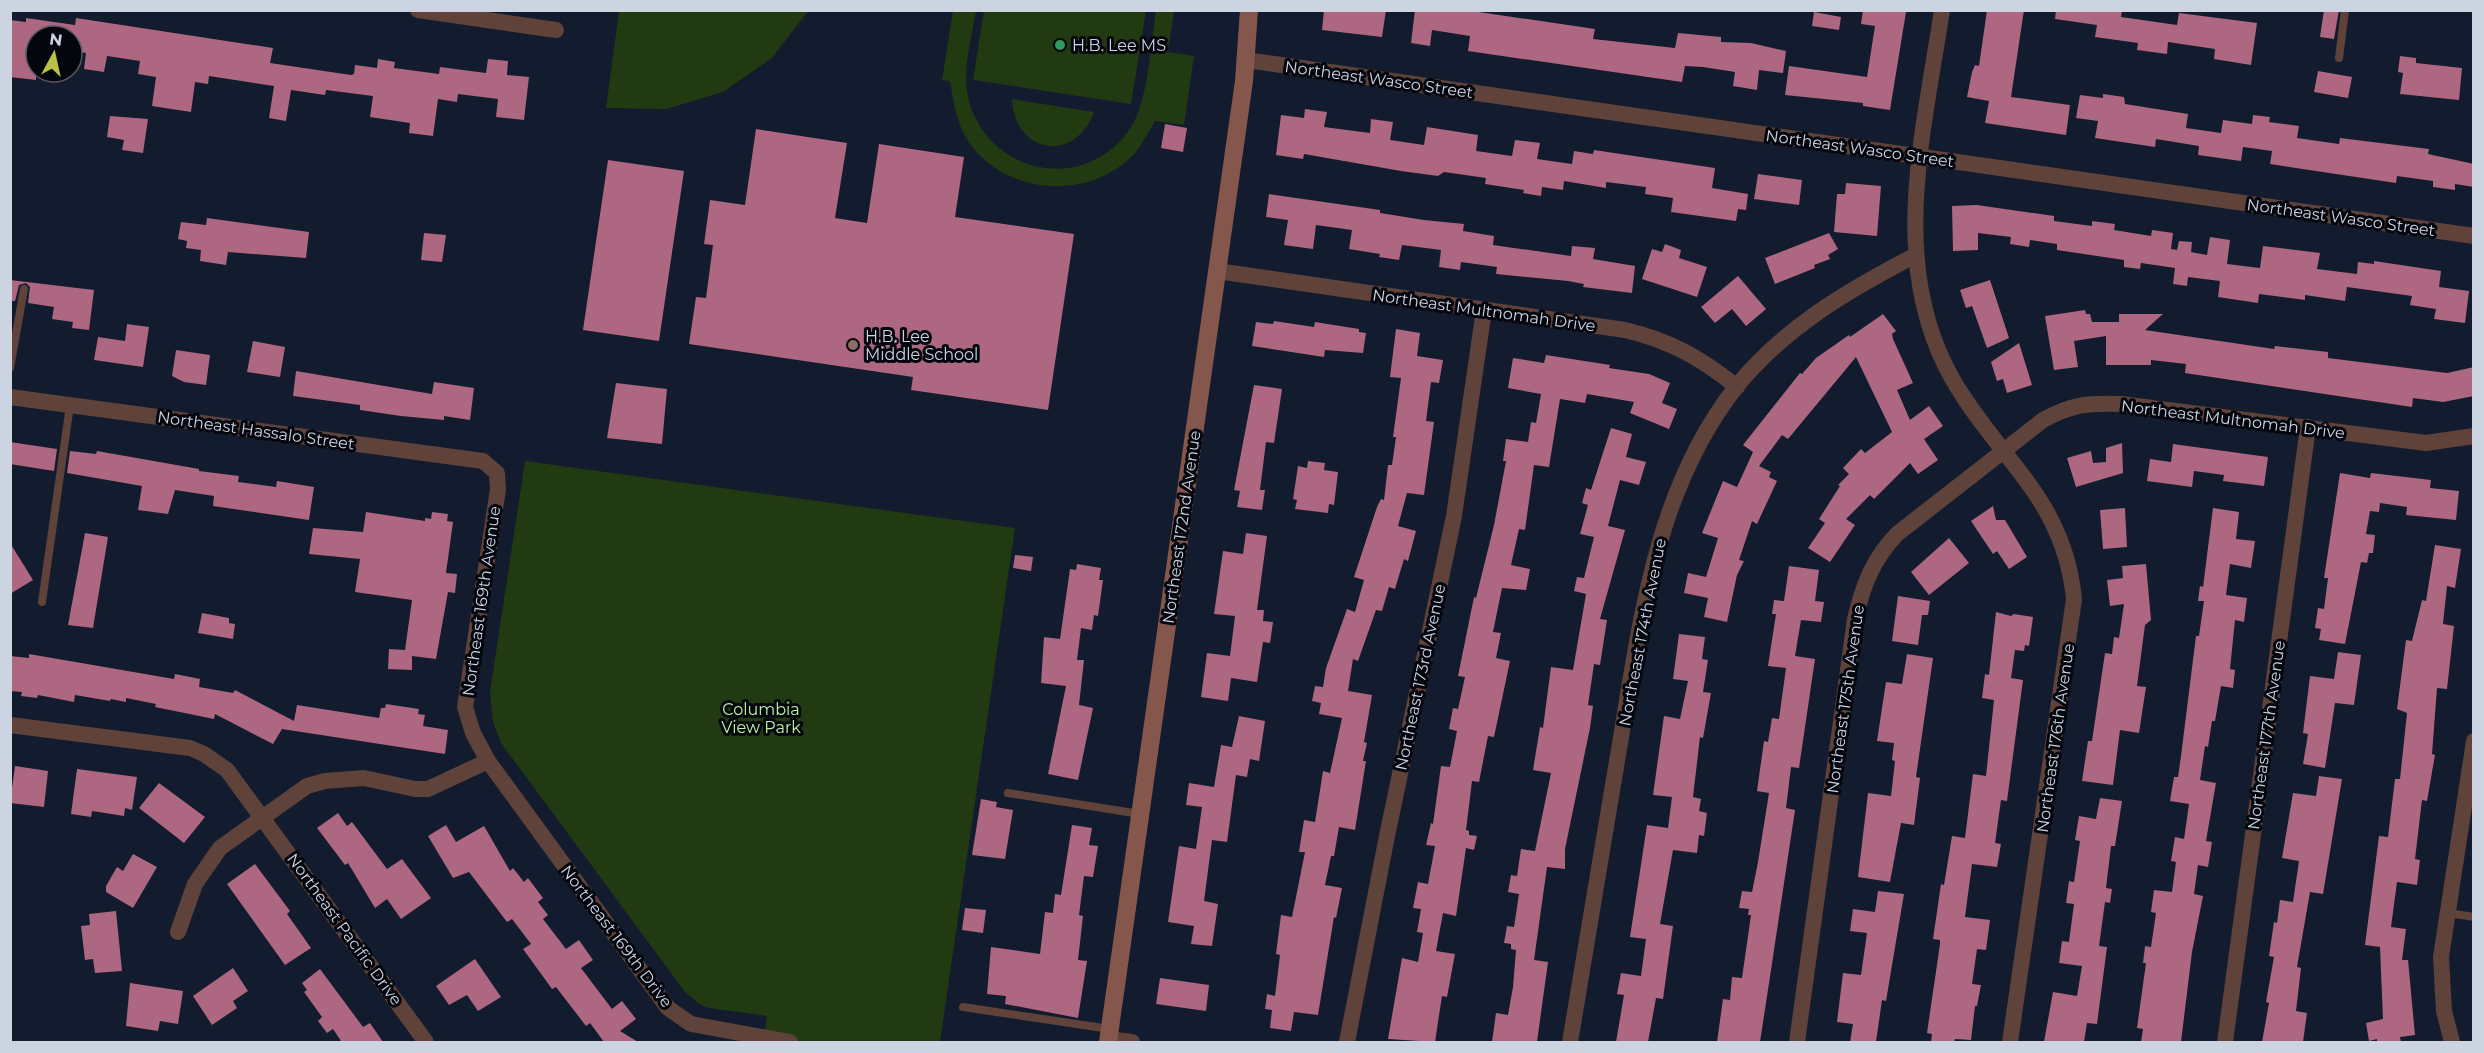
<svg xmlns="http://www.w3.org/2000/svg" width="2484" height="1053" viewBox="0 0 2484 1053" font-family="Montserrat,sans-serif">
	<rect width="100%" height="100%" fill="#131b2e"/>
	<!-- green -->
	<g fill="#213a12">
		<polygon points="619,11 619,10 808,11 772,58 723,92 666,109 606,108"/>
		<path d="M 953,11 L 976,11 C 972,38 961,73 969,101 C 990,175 1084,194 1129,130 C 1149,102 1150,45 1156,11 L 1174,11 L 1168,52 L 1194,56 L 1184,125 L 1155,121 C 1149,131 1143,143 1136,152 C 1094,199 1014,197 974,149 C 957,129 954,105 950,81 L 942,80 Z"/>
		<polygon points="984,11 1146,11 1131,104 973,80"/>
		<path d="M 1012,99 L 1094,112 C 1075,164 1014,154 1012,99 Z"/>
		<polygon points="525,461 1015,528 940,1042 787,1042 764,1039 767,1016 709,1008 699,1004 685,992 501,743 493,722 490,692"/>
	</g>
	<!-- building -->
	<g fill="#ad6780">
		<polygon points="1324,10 1386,10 1382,37 1322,30"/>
		<polygon points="1415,10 1465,10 1595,29 1593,39 1675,48 1678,33 1721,37 1721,42 1751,43 1786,51 1783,73 1759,70 1757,90 1733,86 1735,72 1703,67 1685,66 1682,82 1468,51 1470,36 1432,30 1430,46 1411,43"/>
		<polygon points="1863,10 1906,12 1890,110 1863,106 1863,103 1785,95 1789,66 1867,77 1875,26 1861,24"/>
		<polygon points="1987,10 2024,10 2011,97 2070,105 2066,135 1985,123 1989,101 1967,97 1972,72 1975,65 1979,66"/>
		<polygon points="2056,10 2122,10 2121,17 2177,25 2179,13 2257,23 2251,65 2214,59 2215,49 2168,42 2167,54 2137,50 2138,43 2095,37 2097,25 2055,19"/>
		<polygon points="2324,10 2339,10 2334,39 2320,37"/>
		<polygon points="1814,12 1841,17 1839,30 1812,26"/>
		<polygon points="26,18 75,25 76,18 273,48 270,63 351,75 354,74 355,65 377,68 378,59 395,62 394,68 439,74 440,67 486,73 488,59 508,61 507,75 529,77 524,120 496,117 498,99 458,94 457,102 438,99 433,136 409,133 410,123 370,117 373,96 326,90 325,95 291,90 286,121 269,118 274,86 209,76 208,84 195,82 191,112 152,106 156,77 138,74 140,61 107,56 104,72 84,69 86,53 72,51 72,36 36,36 36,80 10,77 10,20 26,22"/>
		<polygon points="2400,56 2416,58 2416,63 2462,68 2459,100 2400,94 2403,73 2398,72"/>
		<polygon points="2318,71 2352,77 2348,98 2314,92"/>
		<polygon points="2103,94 2124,97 2125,104 2188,114 2186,128 2221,133 2223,120 2252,124 2253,115 2270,117 2269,122 2299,126 2297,138 2339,144 2340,138 2429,149 2428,154 2474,164 2474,187 2455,184 2455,190 2433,187 2433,181 2397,176 2396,183 2270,164 2272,151 2243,147 2241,161 2198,155 2199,146 2156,139 2155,147 2095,138 2098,121 2076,118 2080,95 2103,98"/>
		<polygon points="1305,109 1327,112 1324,127 1370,133 1371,119 1393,122 1390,140 1424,145 1427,127 1478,135 1476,151 1512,156 1515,140 1540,143 1537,159 1572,164 1574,151 1593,154 1594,150 1715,168 1712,188 1748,194 1746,210 1738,209 1736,221 1671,212 1673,198 1645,194 1646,187 1606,182 1606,188 1564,181 1563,190 1542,187 1541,196 1523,193 1524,190 1485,184 1486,178 1444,172 1438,176 1401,171 1304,154 1303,159 1276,155 1281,115 1304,118"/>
		<polygon points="110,116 148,119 143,153 122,150 124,140 107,137"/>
		<polygon points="1165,124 1187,128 1183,152 1161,148"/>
		<polygon points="756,129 847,143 835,218 867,223 879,144 964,157 955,217 1074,234 1048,410 911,390 913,377 689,344 696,297 706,298 713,245 704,244 710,200 745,205"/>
		<polygon points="608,160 684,171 659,341 583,330"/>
		<polygon points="1758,174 1802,180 1799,205 1754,199"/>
		<polygon points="1846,183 1881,186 1877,236 1834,232 1837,194 1845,194"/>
		<polygon points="1269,194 1380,210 1380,213 1424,220 1464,224 1463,231 1494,236 1493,245 1571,256 1572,246 1595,248 1593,259 1635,266 1632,293 1583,287 1584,284 1568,281 1496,274 1497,267 1461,262 1460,270 1439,267 1441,250 1402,245 1399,260 1379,257 1380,254 1349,249 1352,230 1316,225 1313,249 1284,245 1288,220 1266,217"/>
		<polygon points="1977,205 2054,216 2054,221 2092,226 2092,221 2115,224 2114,230 2151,236 2152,230 2173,233 2171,249 2177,250 2179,241 2192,242 2191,252 2207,255 2210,237 2230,240 2227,264 2260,268 2263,246 2320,253 2317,269 2357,274 2358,262 2374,264 2374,261 2441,271 2439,287 2469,291 2465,323 2434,319 2436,309 2410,305 2412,296 2347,287 2345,301 2305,295 2305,300 2259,294 2258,303 2218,297 2220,281 2188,277 2187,286 2173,284 2175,268 2141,263 2140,269 2124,267 2124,260 2057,250 2057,244 2030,240 2029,247 2010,244 2011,237 1978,233 1978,250 1953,251 1952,206"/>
		<polygon points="207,218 309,232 306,258 228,252 226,265 200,261 201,250 186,248 187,241 178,239 181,222 206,225"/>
		<polygon points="424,233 446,235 442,262 421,260"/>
		<polygon points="1829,233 1838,249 1828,255 1830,259 1814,265 1815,268 1775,284 1765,258"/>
		<polygon points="1665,244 1681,250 1679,258 1707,267 1697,297 1642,279 1652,249 1662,252"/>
		<polygon points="1738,276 1766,309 1746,326 1732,309 1715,323 1701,307"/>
		<polygon points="10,280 94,290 89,330 72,328 73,322 52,319 54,307 28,303 30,287 26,283 19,285 15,301 10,301"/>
		<polygon points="1990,280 2009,338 1987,348 1972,306 1966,308 1960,290"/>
		<polygon points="2085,310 2086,314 2090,314 2092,322 2119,322 2119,314 2163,314 2145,330 2274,349 2275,346 2328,352 2328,358 2447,373 2474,367 2474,396 2443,402 2413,398 2412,407 2185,373 2186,364 2151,360 2151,365 2106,365 2106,336 2074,341 2078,367 2054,370 2045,316"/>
		<polygon points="1883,314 1896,331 1892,334 1893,339 1913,383 1897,390 1910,420 1929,406 1943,426 1924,439 1938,460 1918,474 1910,463 1874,499 1870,495 1846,519 1855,525 1830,562 1808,548 1825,523 1819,519 1840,486 1838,485 1849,474 1843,468 1861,449 1865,453 1892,432 1856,357 1788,439 1782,435 1759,466 1771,472 1769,477 1777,481 1757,524 1752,521 1739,560 1744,561 1737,575 1727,622 1704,617 1708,598 1684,593 1688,573 1706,577 1718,538 1702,533 1723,481 1737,487 1753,452 1743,445 1800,373 1802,374 1816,358 1849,335 1850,337"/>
		<polygon points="1274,321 1314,327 1315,322 1359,329 1359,332 1366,333 1363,353 1325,350 1324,357 1252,346 1256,322 1273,324"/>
		<polygon points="127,324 149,327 143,367 94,360 98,337 125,341"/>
		<polygon points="1396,329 1420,333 1417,356 1443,360 1439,383 1431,382 1426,421 1434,422 1424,495 1407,493 1398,526 1416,531 1408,561 1404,559 1395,589 1389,587 1382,611 1376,610 1358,661 1353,659 1348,691 1372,695 1364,742 1367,743 1363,761 1366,761 1355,830 1339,827 1334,856 1331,856 1325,885 1342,888 1336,918 1334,917 1318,1015 1294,1012 1291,1031 1270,1028 1272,1010 1265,1009 1267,994 1275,996 1280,955 1276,954 1281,915 1292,917 1305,852 1299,852 1304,820 1315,822 1323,771 1330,773 1342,718 1319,714 1321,703 1312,701 1315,686 1323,687 1326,668 1347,609 1355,612 1364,580 1354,577 1377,507 1381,499 1384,500 1388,465 1392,465 1396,437 1393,437 1401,378 1390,377"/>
		<polygon points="253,341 285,347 280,377 247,372"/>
		<polygon points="2019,343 2032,385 2007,393 2003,379 1997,381 1991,362"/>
		<polygon points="176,350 210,355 206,385 184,382 172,376"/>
		<polygon points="1546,355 1610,365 1609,368 1649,374 1670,383 1662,403 1677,409 1669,429 1630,413 1634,402 1587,394 1585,403 1560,399 1549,467 1534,465 1525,530 1519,529 1511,565 1530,569 1526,590 1502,588 1493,632 1501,633 1496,658 1510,661 1494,737 1488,736 1479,782 1472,781 1466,830 1469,831 1469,835 1477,836 1474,850 1466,848 1456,916 1443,913 1436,951 1455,954 1447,997 1442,996 1435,1042 1388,1039 1402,958 1418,962 1423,933 1417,932 1421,909 1413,908 1418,882 1428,884 1435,846 1426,845 1431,823 1433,824 1441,766 1450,767 1457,731 1449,729 1453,708 1458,709 1465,677 1458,676 1474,597 1476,598 1494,525 1506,461 1503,461 1506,439 1528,442 1531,422 1536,423 1541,394 1508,388 1513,358 1544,363"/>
		<polygon points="296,371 432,394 434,382 474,388 470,420 444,416 444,420 401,416 360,410 360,405 293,396"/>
		<polygon points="616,383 667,389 662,444 607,438"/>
		<polygon points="1254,385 1282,389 1274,443 1266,442 1260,490 1265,490 1262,510 1237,507 1240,491 1234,490"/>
		<polygon points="1611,428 1632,434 1626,457 1646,462 1639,485 1620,480 1608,526 1625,530 1600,619 1607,620 1600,665 1594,664 1588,705 1593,706 1590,728 1565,849 1565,869 1547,867 1534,960 1548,962 1537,1042 1492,1042 1496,1013 1508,1015 1513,987 1516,950 1511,949 1511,944 1504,943 1507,926 1514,927 1519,894 1508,892 1511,875 1517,876 1521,849 1535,851 1551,773 1533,770 1540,727 1543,728 1551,667 1573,670 1586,594 1574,591 1577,577 1584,578 1594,537 1580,534 1588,505 1582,503 1586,488 1591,490"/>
		<polygon points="10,442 57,449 54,471 10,464"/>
		<polygon points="2122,443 2123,473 2076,487 2067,458 2091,451 2093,463 2106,462 2106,448"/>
		<polygon points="2173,444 2268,457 2264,486 2223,481 2224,475 2194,471 2192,487 2147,481 2150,459 2171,462"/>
		<polygon points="70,451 96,454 97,451 199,469 199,471 239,476 238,482 276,487 277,481 314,487 309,520 213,506 214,496 175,490 168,514 138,510 142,486 67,473"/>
		<polygon points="1308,461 1325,463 1324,470 1338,472 1334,505 1329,504 1328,513 1295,509 1297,500 1293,499 1298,466 1307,468"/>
		<polygon points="2340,473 2370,478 2371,473 2431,480 2430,488 2459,491 2456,520 2406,515 2407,507 2380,503 2379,512 2370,511 2366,534 2375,535 2373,553 2369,553 2367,563 2361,562 2345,644 2319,640 2321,629 2315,628 2318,608 2324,609 2328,578 2324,578"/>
		<polygon points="1993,506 1996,520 2005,520 2027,557 2009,569 1997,551 1993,554 1971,521"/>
		<polygon points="2125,508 2127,547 2103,549 2100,510"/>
		<polygon points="2213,508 2239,512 2236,539 2255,541 2251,568 2230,564 2226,595 2247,598 2244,622 2235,620 2230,669 2235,670 2233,688 2221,686 2215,721 2212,721 2208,747 2205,746 2200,780 2216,783 2206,841 2212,842 2208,867 2198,865 2194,894 2203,896 2192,952 2181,1042 2141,1042 2143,1029 2137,1028 2146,963 2143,963 2145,946 2151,947 2156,913 2151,912 2154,890 2172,892 2176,862 2171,861 2175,837 2184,839 2189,804 2170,801 2174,777 2178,777 2181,756 2196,636 2199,636 2204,601 2198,601 2200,586 2203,587"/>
		<polygon points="366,512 425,521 425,518 431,519 432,512 448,514 447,521 453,522 446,573 457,574 455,593 448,592 436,659 412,656 412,670 388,669 389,649 405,650 412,600 355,592 360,559 309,554 313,528 363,532"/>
		<polygon points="85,533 108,537 93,628 68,625"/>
		<polygon points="1246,533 1267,536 1257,610 1264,610 1263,621 1273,622 1270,643 1263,642 1257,682 1231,678 1228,701 1201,697 1207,653 1230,656 1235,616 1214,614 1223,551 1243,554"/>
		<polygon points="1949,538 1969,563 1929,595 1911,572"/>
		<polygon points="10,543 33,580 10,594"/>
		<polygon points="2435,545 2461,549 2455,588 2447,586 2443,624 2454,626 2447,689 2437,688 2432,754 2435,755 2427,801 2422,800 2415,859 2420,860 2417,885 2397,882 2391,927 2406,929 2402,960 2408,960 2415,1035 2400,1037 2401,1042 2377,1042 2377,1039 2369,1041 2366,1023 2383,1019 2380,947 2365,945 2379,836 2388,837 2395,779 2400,779 2407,713 2397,709 2406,640 2412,641 2422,600 2426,601"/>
		<polygon points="1015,555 1033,557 1031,571 1013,568"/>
		<polygon points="1077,564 1101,568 1099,580 1103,580 1098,616 1094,615 1092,630 1081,628 1077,660 1084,660 1079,705 1093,708 1078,780 1048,774 1066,686 1041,683 1044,637 1060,639 1070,569 1076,570"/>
		<polygon points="2146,564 2151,620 2145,625 2137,686 2146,687 2139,733 2120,730 2113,785 2082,781 2088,741 2092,741 2105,653 2112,654 2114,637 2119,638 2124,604 2110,606 2107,580 2123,578 2122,566"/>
		<polygon points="1789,566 1819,570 1815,601 1824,602 1821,622 1801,620 1795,656 1815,659 1799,768 1791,767 1786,808 1795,810 1771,970 1760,1042 1717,1042 1723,999 1730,1000 1732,977 1742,978 1751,915 1748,915 1749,909 1739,908 1742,891 1752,892 1758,862 1769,793 1757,791 1764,741 1768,742 1772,718 1779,719 1786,668 1768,666 1776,614 1772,614 1774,600 1784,601"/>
		<polygon points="1898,596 1930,601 1928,615 1922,615 1918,645 1892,641"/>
		<polygon points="1996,612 2011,616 2014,614 2033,617 2029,646 2025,645 2024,651 2015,650 2011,678 2023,680 2007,801 2001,800 1995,843 2001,844 1997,867 1972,864 1968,894 1965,917 1990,920 1986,950 1977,949 1972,984 1981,985 1977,1006 1975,1006 1971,1040 1955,1039 1954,1042 1931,1042 1932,1034 1927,1033 1940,944 1940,940 1933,939 1941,884 1944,885 1952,836 1965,838 1973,774 1986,776 1994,700 1982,698 1985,674 1989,675"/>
		<polygon points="202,613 229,618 229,623 235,624 233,639 198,633"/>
		<polygon points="1679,634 1705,637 1702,659 1708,660 1703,692 1711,693 1703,738 1700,737 1693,797 1701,799 1699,811 1707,813 1704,836 1699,835 1697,853 1673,850 1660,924 1673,926 1663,999 1656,998 1648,1042 1616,1042 1624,995 1617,994 1621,973 1641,976 1646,939 1630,937 1647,825 1668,828 1672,797 1653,795 1664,716 1680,719 1688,681 1673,679"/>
		<polygon points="2338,652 2361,655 2354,705 2335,703 2325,768 2303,764 2308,734 2303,733 2310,676 2334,679"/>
		<polygon points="29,654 174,679 175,674 200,679 199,687 233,693 235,690 294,721 297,705 379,718 381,708 385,708 386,704 419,709 418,714 425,715 423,726 448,730 445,754 282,729 273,744 215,714 214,719 155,707 156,704 126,698 126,702 111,699 110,701 75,695 74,702 38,695 37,698 21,696 22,692 10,691 10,656 29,658"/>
		<polygon points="1907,654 1933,658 1916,777 1920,778 1914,825 1901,823 1890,882 1858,877 1868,793 1891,796 1895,761 1892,760 1894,743 1877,741 1886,682 1902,684"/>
		<polygon points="1239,716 1265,721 1259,761 1250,759 1247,777 1236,775 1227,842 1212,840 1204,901 1218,904 1212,946 1191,944 1194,926 1168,922 1179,846 1196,849 1202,807 1186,805 1189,783 1214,787 1221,745 1232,747"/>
		<polygon points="15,766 48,771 44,807 10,803"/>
		<polygon points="77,769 137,777 132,810 125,808 124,816 92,811 91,817 71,814"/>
		<polygon points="2319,776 2342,779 2323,894 2310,892 2297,967 2301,968 2296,1011 2307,1013 2303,1042 2262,1042 2269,1003 2266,1002 2274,957 2269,956 2274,922 2277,923 2280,900 2293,902 2299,861 2282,858 2293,793 2316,796"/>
		<polygon points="159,783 205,817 184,843 139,808"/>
		<polygon points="2100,798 2122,801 2115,846 2111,846 2106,888 2112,889 2110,903 2105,902 2099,946 2107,947 2097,1024 2087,1023 2084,1042 2044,1042 2053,992 2077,996 2082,966 2059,963 2062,941 2069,942 2074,904 2066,903 2069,881 2074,882 2080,841 2075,840 2079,816 2096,819"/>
		<polygon points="981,799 997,802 996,807 1013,810 1005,859 972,855"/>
		<polygon points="338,813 347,826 352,822 387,869 402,859 431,898 401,919 387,899 375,908 348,863 345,865 317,828"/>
		<polygon points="446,825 456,842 484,826 510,871 513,868 524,882 528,878 543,898 538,902 548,915 543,919 566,949 579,940 593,960 581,968 612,1009 622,1001 636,1019 620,1031 638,1042 604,1042 590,1023 586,1026 556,987 552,989 523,949 531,944 512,919 507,922 469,872 453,878 428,836"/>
		<polygon points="1072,825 1092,828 1089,845 1098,846 1093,877 1084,876 1079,915 1083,916 1078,960 1087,961 1078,1018 1005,1004 1006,996 987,994 991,947 1040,954 1045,912 1053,913 1055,894 1061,895"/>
		<polygon points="133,854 157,867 133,908 106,892 106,886 117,867 123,871"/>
		<polygon points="255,864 290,911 287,914 311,948 285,965 227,884"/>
		<polygon points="1878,891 1904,894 1886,1001 1882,1000 1876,1042 1850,1042 1853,1024 1837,1022 1843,973 1861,975 1867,933 1850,931 1853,909 1875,912"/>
		<polygon points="965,908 986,910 983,933 962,930"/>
		<polygon points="116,911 122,971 95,973 93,959 85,960 81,926 90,925 89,914"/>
		<polygon points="475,959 501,997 478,1011 467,995 449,1005 436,986"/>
		<polygon points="233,968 248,991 233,1001 237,1008 212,1025 193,996"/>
		<polygon points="320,969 363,1027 370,1023 383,1042 339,1042 341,1041 333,1029 327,1033 318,1021 322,1017 304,992 307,990 302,983"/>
		<polygon points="1160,978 1209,985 1206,1011 1156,1004"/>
		<polygon points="130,983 183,991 178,1024 160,1021 158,1031 126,1026"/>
	</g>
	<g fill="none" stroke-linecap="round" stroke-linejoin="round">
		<!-- lane -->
		<g stroke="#5f423a" stroke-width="8">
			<polyline points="2339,58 2345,10"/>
			<polyline points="10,368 24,289"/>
			<polyline points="42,602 70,405"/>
			<polyline points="1008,793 1140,814"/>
			<polyline points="2448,913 2474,917"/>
			<polyline points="963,1007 1110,1029"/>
		</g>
		<!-- street -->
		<g stroke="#5f423a" stroke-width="16">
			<polyline points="418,10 556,30"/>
			<path d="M 1942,10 C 1924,132 1887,266 1953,380 C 2000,461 2064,498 2074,599 L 2010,1042"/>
			<polyline points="1246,60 2474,236"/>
			<path d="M 1217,271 L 1625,330 C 1671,341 1701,358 1737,387"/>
			<polyline points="10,397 483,461 497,473 498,489 465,707 473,733 488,761 668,1008 691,1024 790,1042"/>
			<polyline points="10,725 190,748 204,754 227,770 426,1042"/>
			<polyline points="178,932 195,884 220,848 307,786 325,781 364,778 415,789 428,789 488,761"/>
			<polyline points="1108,1039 1132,1042"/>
			<polyline points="1347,1042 1386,841 1454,516 1484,310"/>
			<path d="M 1570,1042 C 1586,947 1602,851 1618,755 C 1640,627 1653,493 1736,387 C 1785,327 1847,291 1914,256"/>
			<path d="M 1797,1042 L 1855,619 C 1863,585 1873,559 1897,534 L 2043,420 C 2072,404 2088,403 2121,404 L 2426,443 L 2474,436"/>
			<polyline points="2225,1042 2308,427"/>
			<polyline points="2452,1042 2444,1011 2441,957 2474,741"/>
		</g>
		<!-- secondary -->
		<polyline stroke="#85564b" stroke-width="18" points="1108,1042 1244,81 1249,10"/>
	</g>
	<!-- markers -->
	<circle fill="#2e9e5b" stroke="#04060e" stroke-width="2" cx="1060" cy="45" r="6"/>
	<circle fill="#8d6e63" stroke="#04060e" stroke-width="2" cx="853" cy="345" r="6"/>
	<g text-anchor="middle" stroke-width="6" stroke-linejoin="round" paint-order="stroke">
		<!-- poi labels -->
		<g font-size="16" fill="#cdd4e1" stroke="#04060e" text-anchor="start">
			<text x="1072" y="51">H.B. Lee MS</text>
			<text x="865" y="342">H.B. Lee<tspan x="865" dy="18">Middle School</tspan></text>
		</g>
		<!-- street labels -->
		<g font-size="16" fill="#cdd4e1" stroke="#04060e">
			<text transform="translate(1379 79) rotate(8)" y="6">Northeast Wasco Street</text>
			<text transform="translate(1860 148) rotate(8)" y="6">Northeast Wasco Street</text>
			<text transform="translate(2341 217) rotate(8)" y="6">Northeast Wasco Street</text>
			<text transform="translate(1484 310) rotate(8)" y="6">Northeast Multnomah Drive</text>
			<text transform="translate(2233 419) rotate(7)" y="6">Northeast Multnomah Drive</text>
			<text transform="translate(256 430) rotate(8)" y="6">Northeast Hassalo Street</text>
			<text transform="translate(1181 527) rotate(-82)" y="6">Northeast 172nd Avenue</text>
			<text transform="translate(481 601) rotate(-82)" y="6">Northeast 169th Avenue</text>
			<text transform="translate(1642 632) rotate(-79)" y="6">Northeast 174th Avenue</text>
			<text transform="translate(1420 677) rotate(-78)" y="6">Northeast 173rd Avenue</text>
			<text transform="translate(1845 699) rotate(-82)" y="6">Northeast 175th Avenue</text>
			<text transform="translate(2266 735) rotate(-82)" y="6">Northeast 177th Avenue</text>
			<text transform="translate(2055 738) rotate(-82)" y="6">Northeast 176th Avenue</text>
			<text transform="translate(345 929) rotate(54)" y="6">Northeast Pacific Drive</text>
			<text transform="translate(617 936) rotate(53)" y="6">Northeast 169th Drive</text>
		</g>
		<!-- park labels -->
		<g font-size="16" fill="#bcf49f" stroke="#04060e">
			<text x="761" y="715">Columbia<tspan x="761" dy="18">View Park</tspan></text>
		</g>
	</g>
	<!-- border -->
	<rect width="2484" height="1053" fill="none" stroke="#cdd4e1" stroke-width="24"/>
	<!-- north arrow -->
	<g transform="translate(54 54) rotate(8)"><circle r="28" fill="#04060e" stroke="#545862" stroke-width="1.5"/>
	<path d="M0-4.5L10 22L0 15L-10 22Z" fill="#bbc044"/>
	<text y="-9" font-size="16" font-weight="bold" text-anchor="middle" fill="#cdd4e1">N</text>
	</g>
</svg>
